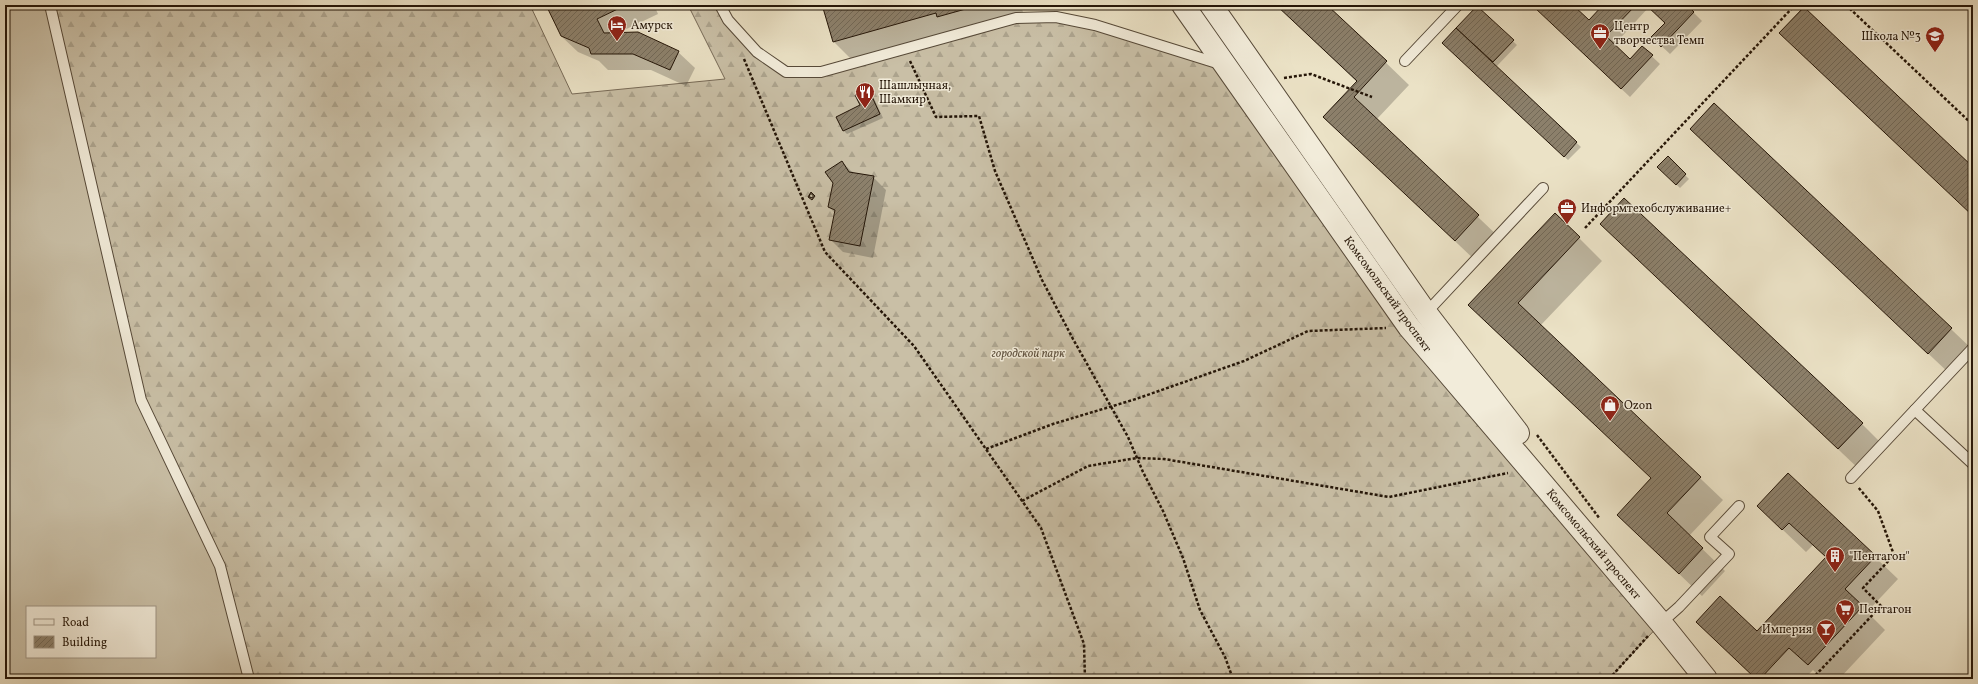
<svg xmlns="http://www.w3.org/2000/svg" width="1978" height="684" viewBox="0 0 1978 684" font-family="Vollkorn,serif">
	<defs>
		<pattern id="forest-firs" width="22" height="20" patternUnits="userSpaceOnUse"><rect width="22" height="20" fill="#c9bfa6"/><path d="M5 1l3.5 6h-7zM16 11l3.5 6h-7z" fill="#aca38d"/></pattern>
		<pattern id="building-hatch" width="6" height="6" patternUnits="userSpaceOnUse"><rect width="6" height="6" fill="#8c806b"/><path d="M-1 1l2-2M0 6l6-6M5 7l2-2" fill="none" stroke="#726856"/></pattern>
	</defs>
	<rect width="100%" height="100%" fill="#ebe2c6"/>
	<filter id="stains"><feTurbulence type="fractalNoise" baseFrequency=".005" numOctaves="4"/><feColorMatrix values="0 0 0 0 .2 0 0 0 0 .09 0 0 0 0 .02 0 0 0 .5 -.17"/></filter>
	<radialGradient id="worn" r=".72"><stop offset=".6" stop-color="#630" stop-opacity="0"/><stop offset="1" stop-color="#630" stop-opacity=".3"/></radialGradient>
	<!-- grass -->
	<path fill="#c9bfa6" stroke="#776a57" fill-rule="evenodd" d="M 5,5 L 50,5 L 220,566 L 249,679 L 5,679 ZM 27,607 L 155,607 L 155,657 L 27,657 Z"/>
	<!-- forest -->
	<polygon fill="url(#forest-firs)" stroke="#776a57" points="50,5 530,5 572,94 725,79 688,5 720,5 728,20 786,72 821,72 1016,18 1056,17 1226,66 1409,327 1661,623 1609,679 249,679 220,566 141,400"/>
	<!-- shadow -->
	<g fill="#0003">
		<polygon points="547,5 654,5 658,14 616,34 678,52 695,68 686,86 651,70 608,70 599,61 578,52 561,36"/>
		<polygon points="836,5 1021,5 1024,16 1002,23 1003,27 961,40 957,36 857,65 834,42 825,8"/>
		<polygon points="1276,5 1326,5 1409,85 1376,120 1501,239 1478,263 1324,117 1357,82"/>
		<polygon points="1539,5 1574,5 1573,6 1589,21 1605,5 1686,5 1702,21 1670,54 1652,37 1666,23 1649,7 1614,45 1630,60 1642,47 1660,64 1630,97 1545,17"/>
		<polygon points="1477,7 1517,45 1496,67 1581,147 1568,160 1444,42"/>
		<polygon points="868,90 872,94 883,118 847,134 843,130 862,106"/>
		<polygon points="1714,104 1973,350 1952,376 1714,151"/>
		<polygon points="1668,158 1689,179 1680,188 1658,167"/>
		<polygon points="842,162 853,173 873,177 886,190 873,258 843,252 831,240 836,214 829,207"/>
		<polygon points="1555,214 1602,261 1540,326 1723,500 1689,536 1725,571 1702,596 1618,515 1652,479 1492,328"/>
		<polygon points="1601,224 1862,424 1885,447 1861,471"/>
		<polygon points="1758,506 1875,557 1898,579 1867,612 1885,630 1839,679 1822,679 1813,670 1804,679 1756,679 1697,622 1757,633 1827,558 1813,545 1806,552"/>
	</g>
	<!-- building -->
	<g fill="url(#building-hatch)" stroke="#251608" fill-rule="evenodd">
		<polygon points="546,5 626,5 597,19 604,33 638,32 679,51 670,70 633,54 591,54 589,48 561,36"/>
		<polygon points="832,5 980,5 937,17 936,13 833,42 823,8"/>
		<polygon points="1276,5 1327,5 1387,61 1354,97 1479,215 1455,241 1323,117 1357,81"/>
		<polygon points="1538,5 1573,5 1589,20 1603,5 1636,5 1606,36 1630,59 1642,46 1653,55 1621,89 1535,8"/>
		<polygon points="1646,5 1687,5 1694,12 1661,47 1651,37 1665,23"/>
		<polygon points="1477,6 1514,40 1493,62 1456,28"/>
		<polygon points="1804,7 1973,167 1973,216 1779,33"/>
		<polygon points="1456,28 1577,142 1564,157 1442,43"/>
		<polygon points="868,88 880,114 843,131 836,117 860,105 855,95"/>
		<polygon points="1714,103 1952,328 1928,354 1690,129"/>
		<polygon points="1668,156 1686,174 1676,185 1657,167"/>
		<polygon points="842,161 849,172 874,176 860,246 829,240 835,210 828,207 833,183 825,172"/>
		<path d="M 811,192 L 815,196 L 812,200 L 808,197 ZM 810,194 L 813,194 L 813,198 L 809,197 Z"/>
		<polygon points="1624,198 1863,423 1838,449 1600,224"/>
		<polygon points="1555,213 1580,237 1518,303 1701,477 1667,513 1703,548 1679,574 1617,515 1651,478 1468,305"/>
		<polygon points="1788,473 1876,556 1845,589 1863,606 1808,665 1789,648 1760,679 1756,679 1696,622 1720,596 1757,631 1826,557 1789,523 1782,530 1757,506"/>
		<polygon points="1973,657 1973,666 1969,662"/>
	</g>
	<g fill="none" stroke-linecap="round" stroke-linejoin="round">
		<defs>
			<g id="service">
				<polyline points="50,5 141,400 220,566 249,679"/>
				<polyline points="720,5 728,20 757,52 786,72 821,72 1016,18 1056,17 1095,25 1220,64"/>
				<polyline points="1405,61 1458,5"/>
				<polyline points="1425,314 1543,188"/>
				<polyline points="1915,410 1973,464"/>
				<polyline points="1851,478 1973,348"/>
				<polyline points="1661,623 1679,607 1729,554 1710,537 1739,506"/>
			</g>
			<g id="tertiary">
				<polyline points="1183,5 1409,327 1661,623 1706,679"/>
				<polyline points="1211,5 1426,313 1518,433"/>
			</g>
		</defs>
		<!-- service casing -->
		<use href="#service" stroke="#564938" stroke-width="12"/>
		<!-- tertiary casing -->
		<use href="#tertiary" stroke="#564938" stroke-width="24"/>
		<!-- path -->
		<g stroke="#251608" stroke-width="2.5" stroke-dasharray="3 2" stroke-linecap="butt">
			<polyline points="1846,5 1973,125"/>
			<polyline points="744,59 825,252 914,346 1041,528 1084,644 1085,679"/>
			<polyline points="910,61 936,117 979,116 995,171 1042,280 1073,339 1128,437 1143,472 1163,511 1183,558 1200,610 1225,657 1233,679"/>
			<polyline points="1284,78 1311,74 1372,97"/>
			<polyline points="1585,228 1795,5"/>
			<polyline points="1537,435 1600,519"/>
			<polyline points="986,449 1053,424 1136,399 1244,361 1308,331 1386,328"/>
			<polyline points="1022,501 1088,466 1137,458 1164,459 1389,497 1508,473"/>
			<polyline points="1609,679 1648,636"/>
			<polyline points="1812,679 1881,606 1863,588 1894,555 1878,511 1858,487"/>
		</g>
		<!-- service -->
		<use href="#service" stroke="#f2ecda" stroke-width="10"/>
		<!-- tertiary -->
		<use href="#tertiary" stroke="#f2ecda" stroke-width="22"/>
	</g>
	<!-- icons -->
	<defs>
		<symbol id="hotel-pin" viewBox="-11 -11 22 30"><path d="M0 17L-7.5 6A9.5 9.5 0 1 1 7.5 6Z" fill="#8f2418" stroke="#f2ecda"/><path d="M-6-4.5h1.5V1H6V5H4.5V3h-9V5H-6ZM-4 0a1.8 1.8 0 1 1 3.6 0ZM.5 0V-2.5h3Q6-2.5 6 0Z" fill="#fff"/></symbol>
		<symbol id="office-pin" viewBox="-11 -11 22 30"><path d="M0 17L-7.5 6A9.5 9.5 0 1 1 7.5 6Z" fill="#8f2418" stroke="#f2ecda"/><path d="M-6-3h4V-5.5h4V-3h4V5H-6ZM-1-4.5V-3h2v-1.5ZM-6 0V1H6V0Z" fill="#fff"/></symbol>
		<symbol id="school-pin" viewBox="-11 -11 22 30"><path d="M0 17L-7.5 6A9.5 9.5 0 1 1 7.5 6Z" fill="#8f2418" stroke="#f2ecda"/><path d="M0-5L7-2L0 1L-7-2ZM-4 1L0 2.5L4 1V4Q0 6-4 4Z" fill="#fff"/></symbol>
		<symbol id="restaurant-pin" viewBox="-11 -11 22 30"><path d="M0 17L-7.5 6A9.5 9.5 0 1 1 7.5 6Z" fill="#8f2418" stroke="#f2ecda"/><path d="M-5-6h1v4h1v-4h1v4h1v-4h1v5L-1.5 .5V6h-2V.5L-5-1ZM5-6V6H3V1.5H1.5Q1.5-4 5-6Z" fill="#fff"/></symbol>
		<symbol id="shop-pin" viewBox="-11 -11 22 30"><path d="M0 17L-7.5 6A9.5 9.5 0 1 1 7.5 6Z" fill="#8f2418" stroke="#f2ecda"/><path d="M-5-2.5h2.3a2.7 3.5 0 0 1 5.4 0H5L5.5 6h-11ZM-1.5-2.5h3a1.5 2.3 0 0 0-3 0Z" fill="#fff"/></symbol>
		<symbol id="building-pin" viewBox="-11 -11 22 30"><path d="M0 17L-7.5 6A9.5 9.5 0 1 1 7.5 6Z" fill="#8f2418" stroke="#f2ecda"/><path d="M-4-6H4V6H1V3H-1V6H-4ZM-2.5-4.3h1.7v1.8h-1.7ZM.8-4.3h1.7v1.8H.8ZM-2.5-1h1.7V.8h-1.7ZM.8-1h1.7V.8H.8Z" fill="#fff"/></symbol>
		<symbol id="supermarket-pin" viewBox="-11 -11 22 30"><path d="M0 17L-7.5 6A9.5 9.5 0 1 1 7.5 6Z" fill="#8f2418" stroke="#f2ecda"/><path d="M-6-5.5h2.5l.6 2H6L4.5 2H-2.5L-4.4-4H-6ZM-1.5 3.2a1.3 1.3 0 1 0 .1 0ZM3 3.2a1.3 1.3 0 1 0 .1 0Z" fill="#fff"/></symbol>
		<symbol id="bar-pin" viewBox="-11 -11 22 30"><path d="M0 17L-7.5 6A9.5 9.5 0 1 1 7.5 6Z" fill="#8f2418" stroke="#f2ecda"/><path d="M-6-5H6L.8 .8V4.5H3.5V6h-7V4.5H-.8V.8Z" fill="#fff"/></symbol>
	</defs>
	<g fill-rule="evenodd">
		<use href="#hotel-pin" x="606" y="14" width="22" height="30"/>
		<use href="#office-pin" x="1589" y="22" width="22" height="30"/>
		<use href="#school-pin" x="1924" y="25" width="22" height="30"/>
		<use href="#restaurant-pin" x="854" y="81" width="22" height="30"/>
		<use href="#office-pin" x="1556" y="197" width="22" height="30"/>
		<use href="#shop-pin" x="1599" y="394" width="22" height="30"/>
		<use href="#building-pin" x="1824" y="545" width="22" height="30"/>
		<use href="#supermarket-pin" x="1834" y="598" width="22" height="30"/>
		<use href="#bar-pin" x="1815" y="618" width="22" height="30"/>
	</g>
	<g text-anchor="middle" stroke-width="3" stroke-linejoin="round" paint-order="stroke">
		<!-- poi labels -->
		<g font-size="12" fill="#251608" stroke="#f2ecda" text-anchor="start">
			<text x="631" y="29">Амурск</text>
			<text x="1614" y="30">Центр<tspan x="1614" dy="14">творчества Темп</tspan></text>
			<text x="1921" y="40" text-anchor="end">Школа №3</text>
			<text x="879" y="89">Шашлычная,<tspan x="879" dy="14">Шамкир</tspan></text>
			<text x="1581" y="212">Информтехобслуживание+</text>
			<text x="1624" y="409">Ozon</text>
			<text x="1849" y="560">"Пентагон"</text>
			<text x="1859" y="613">Пентагон</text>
			<text x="1812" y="633" text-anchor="end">Империя</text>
		</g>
		<!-- street labels -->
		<g font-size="12" fill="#251608" stroke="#f2ecda">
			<text transform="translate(1388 294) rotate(54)" y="4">Комсомольский проспект</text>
			<text transform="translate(1594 544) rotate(50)" y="4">Комсомольский проспект</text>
		</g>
		<!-- park labels -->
		<g font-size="12" font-style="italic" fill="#5e513f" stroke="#f2ecda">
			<text x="1028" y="357">городской парк</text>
		</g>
	</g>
	<!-- margin -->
	<rect width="1978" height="684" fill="none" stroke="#ebe2c6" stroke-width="20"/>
	<rect x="6" y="6" width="1966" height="672" fill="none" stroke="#251608" stroke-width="2"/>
	<rect x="10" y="10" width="1958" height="664" fill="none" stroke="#251608"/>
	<!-- legend -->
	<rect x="26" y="606" width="130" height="52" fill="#f2ecda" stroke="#a09686"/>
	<rect x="34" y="619" width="20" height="6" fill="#f2ecda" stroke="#a09686"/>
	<text x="62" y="626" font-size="12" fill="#251608">Road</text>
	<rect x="34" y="636" width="20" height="12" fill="url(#building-hatch)" stroke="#a09686"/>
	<text x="62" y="646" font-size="12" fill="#251608">Building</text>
	<rect width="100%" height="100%" filter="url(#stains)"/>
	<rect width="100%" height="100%" fill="url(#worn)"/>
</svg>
